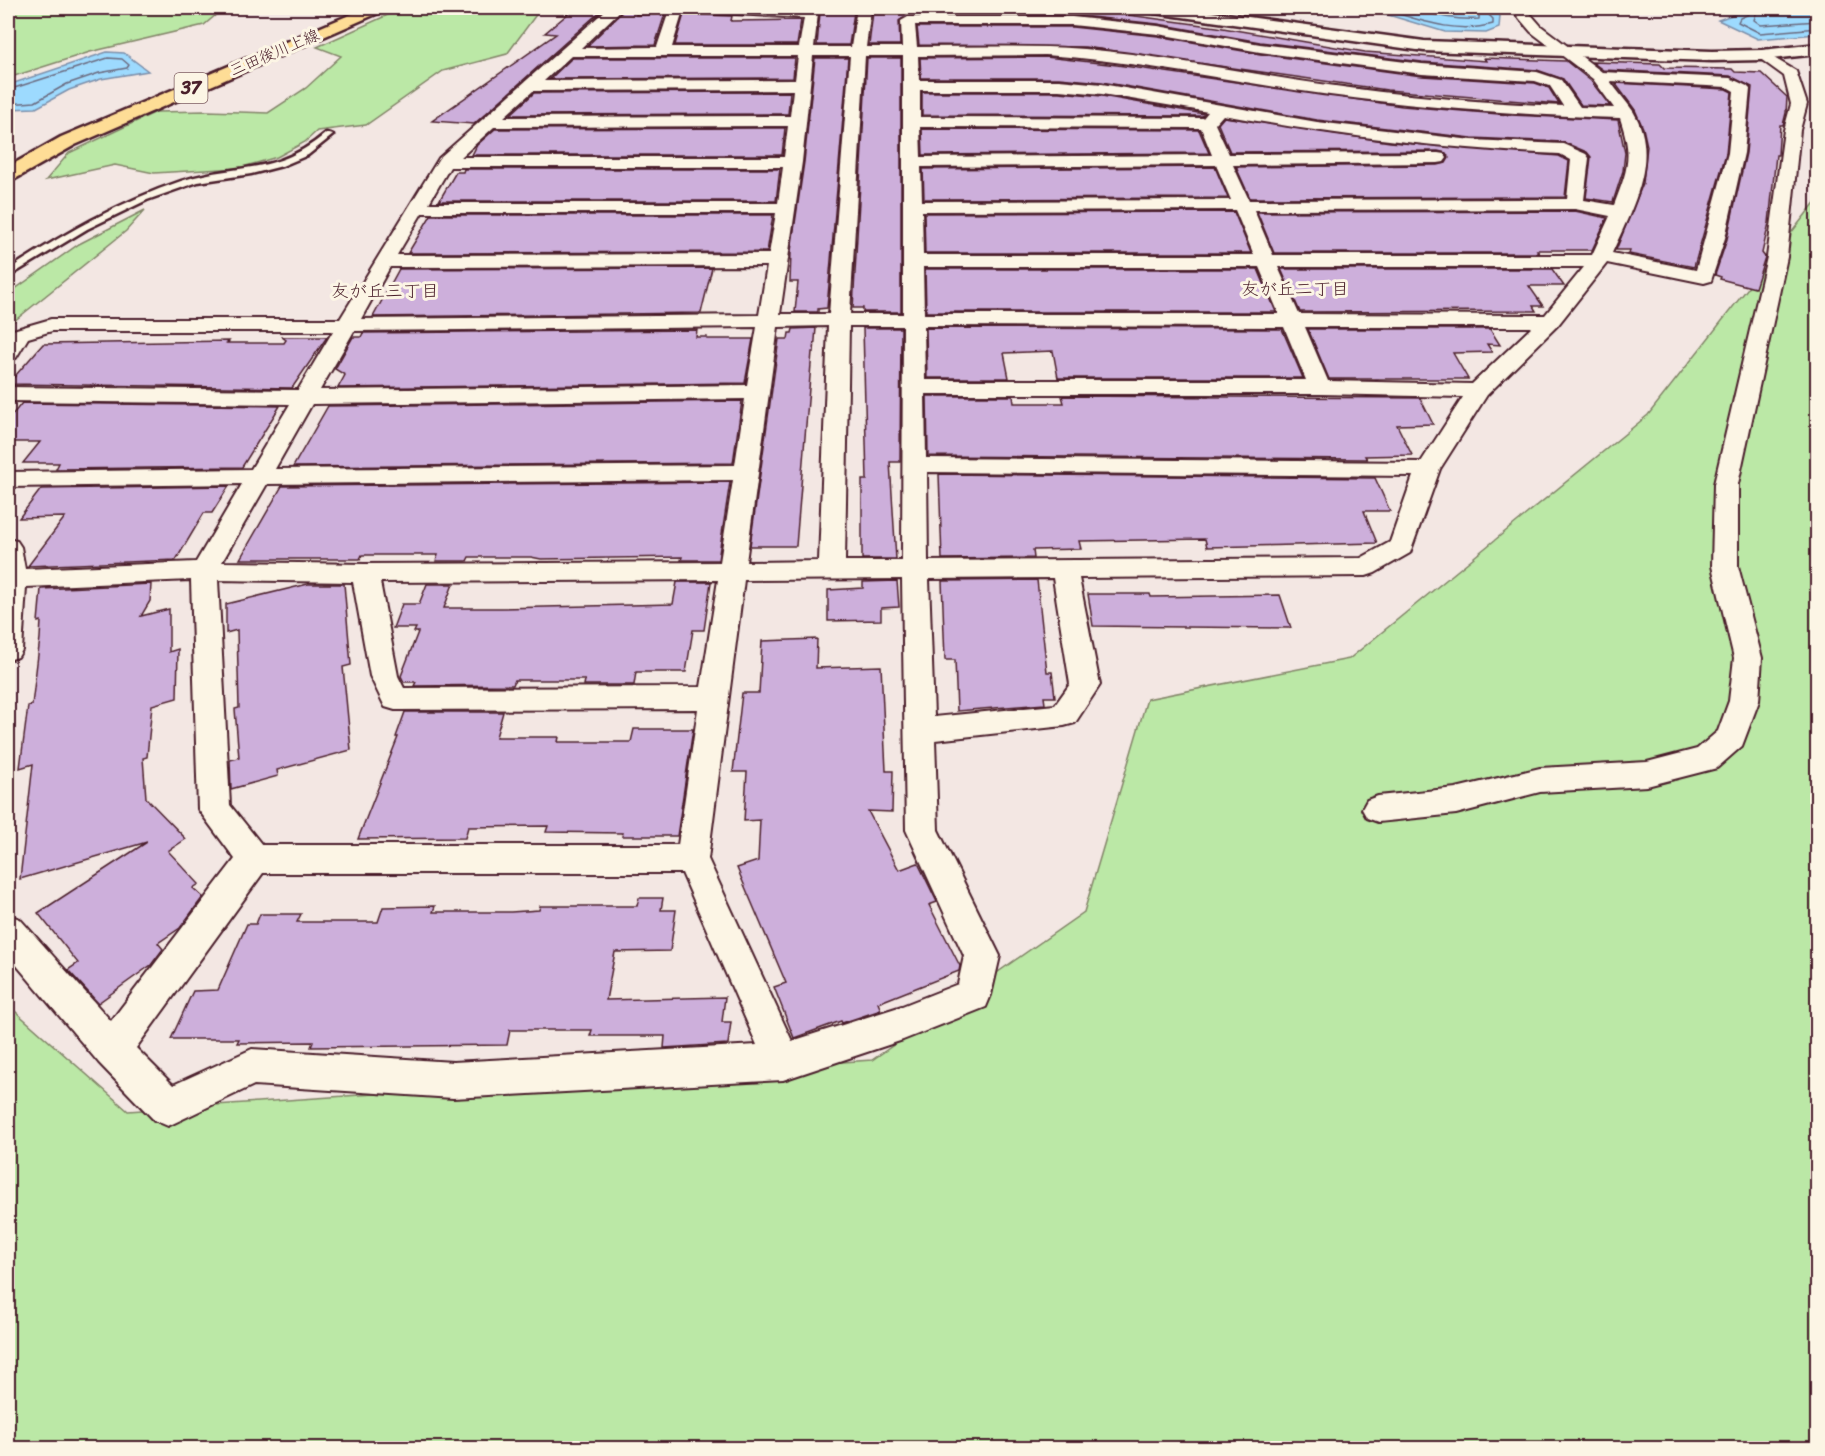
<svg xmlns="http://www.w3.org/2000/svg" width="1825" height="1456" viewBox="0 0 1825 1456" font-family="Sriracha,'Klee One',sans-serif">
	<rect width="100%" height="100%" fill="#f3e7e3"/>
	<filter id="ink" filterUnits="userSpaceOnUse"><feTurbulence type="fractalNoise" baseFrequency=".0167" numOctaves="2"/><feDisplacementMap in="SourceGraphic" scale="12" xChannelSelector="R" yChannelSelector="G"/><feConvolveMatrix kernelMatrix="1 2 1 2 8 2 1 2 1" color-interpolation-filters="sRGB"/></filter>
	<g filter="url(#ink)">
		<!-- green -->
		<g fill="#bbe8a6" stroke="#828468" stroke-width="1.5">
			<polygon points="8,8 224,8 204,25 90,52 8,78"/>
			<polygon points="403,8 541,8 507,54 443,71 366,125 317,131 305,142 277,157 239,168 154,173 115,165 46,180 69,153 156,112 207,111 268,113 306,88 341,56 317,47"/>
			<polygon points="1817,200 1817,1448 8,1448 8,1005 128,1111 872,1060 1084,912 1147,699 1349,659 1648,415"/>
			<polygon points="145,210 126,231 8,326 8,294 79,244"/>
		</g>
		<!-- water -->
		<g fill="#9ddafe" stroke="#7c8faa" stroke-width="1.5">
			<polygon points="1365,8 1489,8 1500,16 1499,28 1486,33 1445,32"/>
			<polygon points="1751,8 1817,8 1817,34 1758,39 1718,20"/>
			<polygon points="107,52 124,53 148,71 101,79 69,90 36,108 8,109 8,85"/>
		</g>
		<g fill="none" stroke-linecap="round" stroke-linejoin="round">
			<!-- shore -->
			<g stroke="#6b6a7f" stroke-width="1.5">
				<path d="M 1380,8 C 1417,19 1454,35 1493,24 L 1493,19 L 1487,13 L 1486,8"/>
				<path d="M 1407,8 C 1431,14 1454,21 1479,19 L 1479,8"/>
				<polyline points="1750,8 1749,14 1740,18 1738,22 1760,33 1818,28"/>
				<polyline points="1758,8 1754,20 1761,25 1818,21"/>
				<polyline points="8,90 108,58 122,59 129,65 127,68 99,73 67,84 35,102 8,104"/>
			</g>
		</g>
		<!-- building -->
		<g fill="#cdafdb" stroke="#4a1f2b" stroke-width="1.5">
			<polygon points="575,8 604,8 474,124 432,121 556,34 545,33"/>
			<polygon points="796,8 845,8 846,12 854,12 849,45 817,45 820,13 816,9"/>
			<polygon points="910,8 1099,11 1217,27 1365,52 1486,61 1484,58 1566,61 1591,81 1610,106 1581,105 1563,79 1537,70 1422,62 1260,42 1158,24 1072,15 908,15 899,21 900,45 869,45 873,12 910,11"/>
			<polygon points="624,10 637,11 636,15 665,14 655,45 587,46"/>
			<polygon points="684,14 732,16 731,21 801,20 797,45 675,45"/>
			<polygon points="917,27 1072,27 1158,36 1260,54 1422,76 1535,83 1549,88 1559,104 1387,90 1085,47 919,45"/>
			<polygon points="1046,57 1117,65 1402,106 1511,115 1618,120 1625,153 1623,171 1613,202 1586,198 1591,157 1587,152 1563,142 1472,138 1317,120 1102,82 1059,78 921,78 920,58"/>
			<polygon points="572,58 795,58 793,78 550,79"/>
			<polygon points="815,58 848,58 827,308 818,309 818,312 795,312 798,282 790,282 791,251 804,162"/>
			<polygon points="867,58 901,58 901,312 863,312 863,308 853,308"/>
			<polygon points="1592,62 1660,64 1664,68 1732,69 1735,72 1761,73 1787,97 1786,113 1783,125 1780,125 1778,155 1776,155 1769,223 1762,253 1765,257 1755,288 1720,279 1721,277 1715,275 1727,239 1746,153 1752,87 1730,76 1603,70"/>
			<polygon points="1615,83 1726,89 1732,92 1726,153 1694,267 1629,254 1630,250 1616,250 1643,183 1647,146 1643,128 1635,110"/>
			<polygon points="790,92 788,114 510,115 534,93"/>
			<polygon points="922,92 1059,92 1102,96 1204,114 1202,116 922,115"/>
			<polygon points="1224,117 1390,142 1559,156 1569,161 1565,197 1250,198 1236,167 1438,165 1446,163 1449,158 1446,153 1438,151 1230,152 1218,124"/>
			<polygon points="785,128 782,155 472,155 477,145 495,129"/>
			<polygon points="922,129 1199,130 1209,153 923,155"/>
			<polygon points="1215,167 1228,198 924,199 923,169"/>
			<polygon points="464,169 780,169 776,201 439,201 456,172 463,172"/>
			<polygon points="1575,211 1607,218 1592,250 1537,250 1539,253 1274,253 1257,212"/>
			<polygon points="1234,212 1251,253 925,253 924,213"/>
			<polygon points="431,215 773,215 767,252 408,253"/>
			<polygon points="712,268 701,313 373,317 399,269"/>
			<polygon points="925,269 1258,269 1276,312 926,312"/>
			<polygon points="1281,269 1552,269 1564,286 1529,286 1543,306 1533,306 1536,311 1300,312"/>
			<polygon points="816,328 814,352 812,352 796,546 750,546 779,339 788,339 789,333 792,333 793,329"/>
			<polygon points="863,328 901,328 900,462 890,462 896,559 862,559 862,480 867,480"/>
			<polygon points="926,328 1282,329 1303,378 1058,378 1053,351 1004,353 1009,378 927,378"/>
			<polygon points="1308,329 1490,329 1500,345 1487,344 1492,352 1453,353 1468,379 1329,379"/>
			<polygon points="697,330 696,337 707,337 707,339 753,339 745,383 338,388 345,375 335,369 353,337 361,337 363,333"/>
			<polygon points="282,337 327,337 292,388 8,384 43,344 229,341 227,343 284,343 286,340"/>
			<polygon points="927,396 1013,396 1014,403 1064,403 1062,396 1420,398 1433,424 1397,425 1412,455 1365,456 1367,459 928,456"/>
			<polygon points="742,401 733,463 293,467 328,406"/>
			<polygon points="22,403 280,406 242,467 56,469 59,463 23,463 40,442 8,442 8,420"/>
			<polygon points="939,474 1375,478 1390,511 1364,511 1377,543 1207,547 1205,539 1079,541 1081,549 1033,550 1034,558 942,559"/>
			<polygon points="730,482 718,560 681,560 682,557 541,559 531,557 469,557 467,561 436,561 438,555 362,555 360,559 240,559 282,486"/>
			<polygon points="229,486 212,513 204,513 176,560 28,566 65,517 19,518 41,489"/>
			<polygon points="1037,580 1047,672 1052,672 1055,697 1044,697 1045,704 957,711 955,660 945,660 942,581"/>
			<polygon points="897,581 899,607 881,608 881,620 828,621 828,590 863,588 863,582"/>
			<polygon points="677,582 711,582 704,630 693,630 686,672 636,672 634,685 584,685 585,680 515,680 513,685 414,686 416,682 404,682 401,676 418,632 414,632 416,628 393,628 402,604 419,604 427,584 453,584 444,608 502,608 673,604"/>
			<polygon points="151,584 150,601 141,616 169,609 169,652 178,649 177,698 152,705 147,757 143,758 146,798 186,839 168,851 199,884 193,888 203,897 180,928 158,943 163,949 151,965 98,1003 68,970 78,963 38,913 147,842 20,879 33,764 20,768 28,706 32,705 40,638 41,621 38,622 41,589"/>
			<polygon points="308,584 344,584 351,665 343,667 351,750 277,770 278,776 231,789 230,760 239,758 235,709 239,708 237,630 226,633 226,604"/>
			<polygon points="1088,594 1150,594 1151,597 1280,595 1291,628 1093,626"/>
			<polygon points="817,639 816,668 881,666 886,771 893,771 892,812 868,811 899,870 918,863 937,902 929,905 960,966 959,971 878,1003 881,1010 842,1023 841,1021 794,1038 774,987 786,983 737,868 758,861 760,820 744,821 747,772 733,772 742,693 759,693 762,641"/>
			<polygon points="405,712 503,712 496,737 559,737 558,742 631,742 634,729 693,729 677,836 622,836 623,833 546,832 548,826 468,827 465,838 358,839 398,737 396,737"/>
			<polygon points="639,898 663,898 661,910 676,910 670,951 615,952 606,1000 725,997 722,1022 731,1022 728,1044 664,1048 665,1036 590,1036 592,1030 510,1030 507,1045 311,1047 313,1042 237,1043 239,1039 171,1039 193,991 218,990 247,924 256,924 260,914 301,914 297,922 378,922 383,907 435,906 433,912 511,912 539,910 540,906 637,906"/>
		</g>
		<g fill="none" stroke-linecap="round" stroke-linejoin="round">
			<defs>
				<path id="lane" d="M 326,133 L 333,135 L 308,155 L 282,166 L 251,174 L 198,182 L 147,200 L 87,229 L 8,277 L 8,270 C 63,234 119,202 181,181 C 238,162 275,177 326,133 Z"/>
				<g id="street">
					<path d="M 608,8 L 623,8 L 581,48 L 657,47 L 670,8 L 684,8 L 672,47 L 799,47 L 804,18 L 701,12 L 696,11 L 694,8 L 768,8 L 816,11 L 818,14 L 814,47 L 851,47 L 857,8 L 871,8 L 866,47 L 902,47 L 901,21 L 908,17 L 1072,17 L 1158,26 L 1260,44 L 1422,64 L 1537,72 L 1561,80 L 1580,107 L 1614,108 L 1593,79 L 1531,32 L 1514,12 L 1514,8 L 1528,8 L 1528,11 L 1541,26 L 1602,72 L 1730,78 L 1747,86 L 1750,89 L 1744,153 L 1725,238 L 1711,281 L 1704,283 L 1607,263 L 1558,325 L 1487,395 L 1440,469 L 1410,553 L 1375,573 L 1366,576 L 1079,578 L 1100,685 L 1075,723 L 1064,726 L 935,740 L 938,830 L 1000,956 L 991,995 L 986,1007 L 903,1040 L 783,1080 L 453,1098 L 254,1085 L 168,1126 L 154,1120 L 99,1063 L 8,955 L 8,915 L 20,919 L 111,1021 L 235,859 L 198,809 L 191,580 L 26,587 L 22,650 L 18,657 L 8,660 L 8,539 L 17,541 L 21,547 L 25,569 L 196,562 L 242,484 L 8,487 L 8,472 L 251,469 L 290,404 L 8,401 L 8,387 L 298,390 L 333,331 L 52,331 L 28,338 L 16,358 L 8,359 L 8,337 L 13,330 L 51,319 L 340,319 L 439,158 ZM 915,25 L 1072,25 L 1158,34 L 1260,52 L 1422,74 L 1535,81 L 1550,86 L 1563,106 C 1484,103 1406,96 1328,85 C 1247,74 1167,56 1085,49 C 1029,45 973,47 917,47 ZM 1046,55 C 1142,62 1235,82 1330,95 C 1426,108 1523,115 1620,118 C 1633,157 1628,168 1614,205 L 1584,200 L 1589,158 L 1586,154 L 1563,144 L 1472,140 L 1317,122 L 1102,84 L 1059,80 L 919,80 L 918,56 ZM 571,56 L 798,56 L 795,80 L 544,81 ZM 813,56 L 850,56 L 829,314 L 780,314 L 802,162 ZM 865,56 L 903,56 L 903,314 L 850,314 ZM 1610,81 L 1727,87 L 1734,91 L 1728,153 L 1696,270 L 1612,253 C 1632,209 1661,157 1633,111 C 1626,101 1617,91 1610,81 ZM 793,90 L 790,116 L 504,117 L 533,91 ZM 920,90 L 1059,90 L 1102,94 L 1208,112 L 1203,118 L 920,117 ZM 1223,115 C 1335,135 1446,149 1560,154 L 1571,160 L 1567,199 L 1249,200 L 1233,165 L 1438,163 L 1444,162 L 1447,158 L 1444,154 L 1438,153 L 1229,154 L 1215,124 ZM 788,126 L 784,157 L 461,157 L 494,127 ZM 920,127 L 1201,128 L 1212,155 L 921,157 ZM 1216,165 L 1231,200 L 922,201 L 921,167 ZM 450,167 L 783,167 L 778,203 L 429,203 ZM 1575,209 L 1610,216 L 1592,255 L 1273,255 L 1254,210 ZM 1235,210 L 1254,255 L 923,255 L 922,211 ZM 422,213 L 776,213 L 769,254 L 397,255 ZM 767,266 L 759,315 L 361,319 L 390,267 ZM 923,267 L 1259,267 L 1279,314 L 924,314 ZM 1278,267 L 1584,267 L 1545,315 L 1299,314 ZM 828,326 L 819,561 L 746,562 L 778,327 ZM 849,326 L 903,326 L 902,561 L 845,561 ZM 924,326 L 1284,327 L 1306,380 L 925,380 ZM 757,327 L 747,385 L 320,390 L 354,331 ZM 1305,327 L 1532,327 L 1472,384 L 1328,381 ZM 925,394 L 1320,394 L 1463,397 L 1421,462 L 926,458 ZM 745,399 L 735,465 L 275,469 L 312,404 ZM 927,472 L 1413,476 L 1390,542 L 1361,558 L 928,561 ZM 733,480 L 720,562 L 365,564 L 222,562 L 267,484 ZM 1053,578 L 1070,684 L 1055,705 L 934,717 L 929,579 ZM 902,579 L 906,830 L 964,956 L 958,984 L 902,1006 L 792,1041 L 708,859 L 744,580 ZM 218,580 L 353,582 L 370,676 L 385,707 L 395,710 L 698,709 L 678,845 L 262,845 L 230,805 ZM 718,580 L 701,687 L 404,688 L 398,676 L 380,582 ZM 263,873 L 682,873 L 757,1045 L 453,1062 L 252,1049 L 173,1085 L 136,1048 Z"/>
					<polygon points="1762,51 1796,71 1807,104 1800,130 1787,257 1738,484 1738,566 1762,658 1759,701 1742,746 1717,768 1647,786 1540,792 1456,814 1378,822 1367,818 1362,809 1367,800 1378,796 1456,788 1540,768 1647,762 1697,749 1718,731 1729,701 1734,658 1712,566 1714,484 1767,257 1784,130 1791,104 1784,76 1755,55"/>
				</g>
				<polygon id="secondary" points="1147,8 1183,8 1424,41 1712,51 1762,50 1818,44 1818,54 1762,60 1712,61 1424,51 1154,13 1149,11"/>
				<polygon id="primary" points="366,8 386,8 383,11 75,145 15,179 8,181 8,167 61,137"/>
			</defs>
			<!-- lane casing -->
			<use href="#lane" stroke="#4a1f2b" stroke-width="5"/>
			<!-- street casing -->
			<use href="#street" stroke="#4a1f2b" stroke-width="4"/>
			<!-- secondary casing -->
			<use href="#secondary" stroke="#4a1f2b" stroke-width="5"/>
			<!-- primary casing -->
			<use href="#primary" stroke="#4a1f2b" stroke-width="5"/>
			<!-- lane -->
			<use href="#lane" fill="#fcf5e5" fill-rule="evenodd"/>
			<!-- street -->
			<use href="#street" fill="#fcf5e5" fill-rule="evenodd"/>
			<!-- secondary -->
			<use href="#secondary" fill="#fcf5e5" fill-rule="evenodd"/>
			<!-- primary -->
			<use href="#primary" fill="#fedd96" fill-rule="evenodd"/>
		</g>
	</g>
	<g text-anchor="middle" stroke-width="6" stroke-linejoin="round" paint-order="stroke">
		<!-- far-street labels -->
		<g font-size="16" fill="#4a1f2b" stroke="#fcf5e5">
			<text transform="translate(274 52) rotate(-23)" y="6">三田後川上線</text>
		</g>
		<!-- shield labels -->
		<rect fill="#fcf5e5" stroke="#7f5f63" stroke-width="1.5" x="174.5" y="73" width="33" height="30" rx="4.5"/>
		<g font-size="18" font-weight="bold" fill="#4a1f2b">
			<text x="191" y="94">37</text>
		</g>
		<!-- far-neighbourhood labels -->
		<g font-size="18" fill="#4a1f2b" stroke="#fcf5e5">
			<text x="1295" y="295">友が丘二丁目</text>
			<text x="385" y="297">友が丘三丁目</text>
		</g>
	</g>
	<!-- margin -->
	<rect width="1825" height="1456" fill="none" stroke="#fcf5e5" stroke-width="30"/>
	<rect x="15" y="15" width="1795" height="1426" fill="none" stroke="#4a1f2b" stroke-width="2" filter="url(#ink)"/>
</svg>
